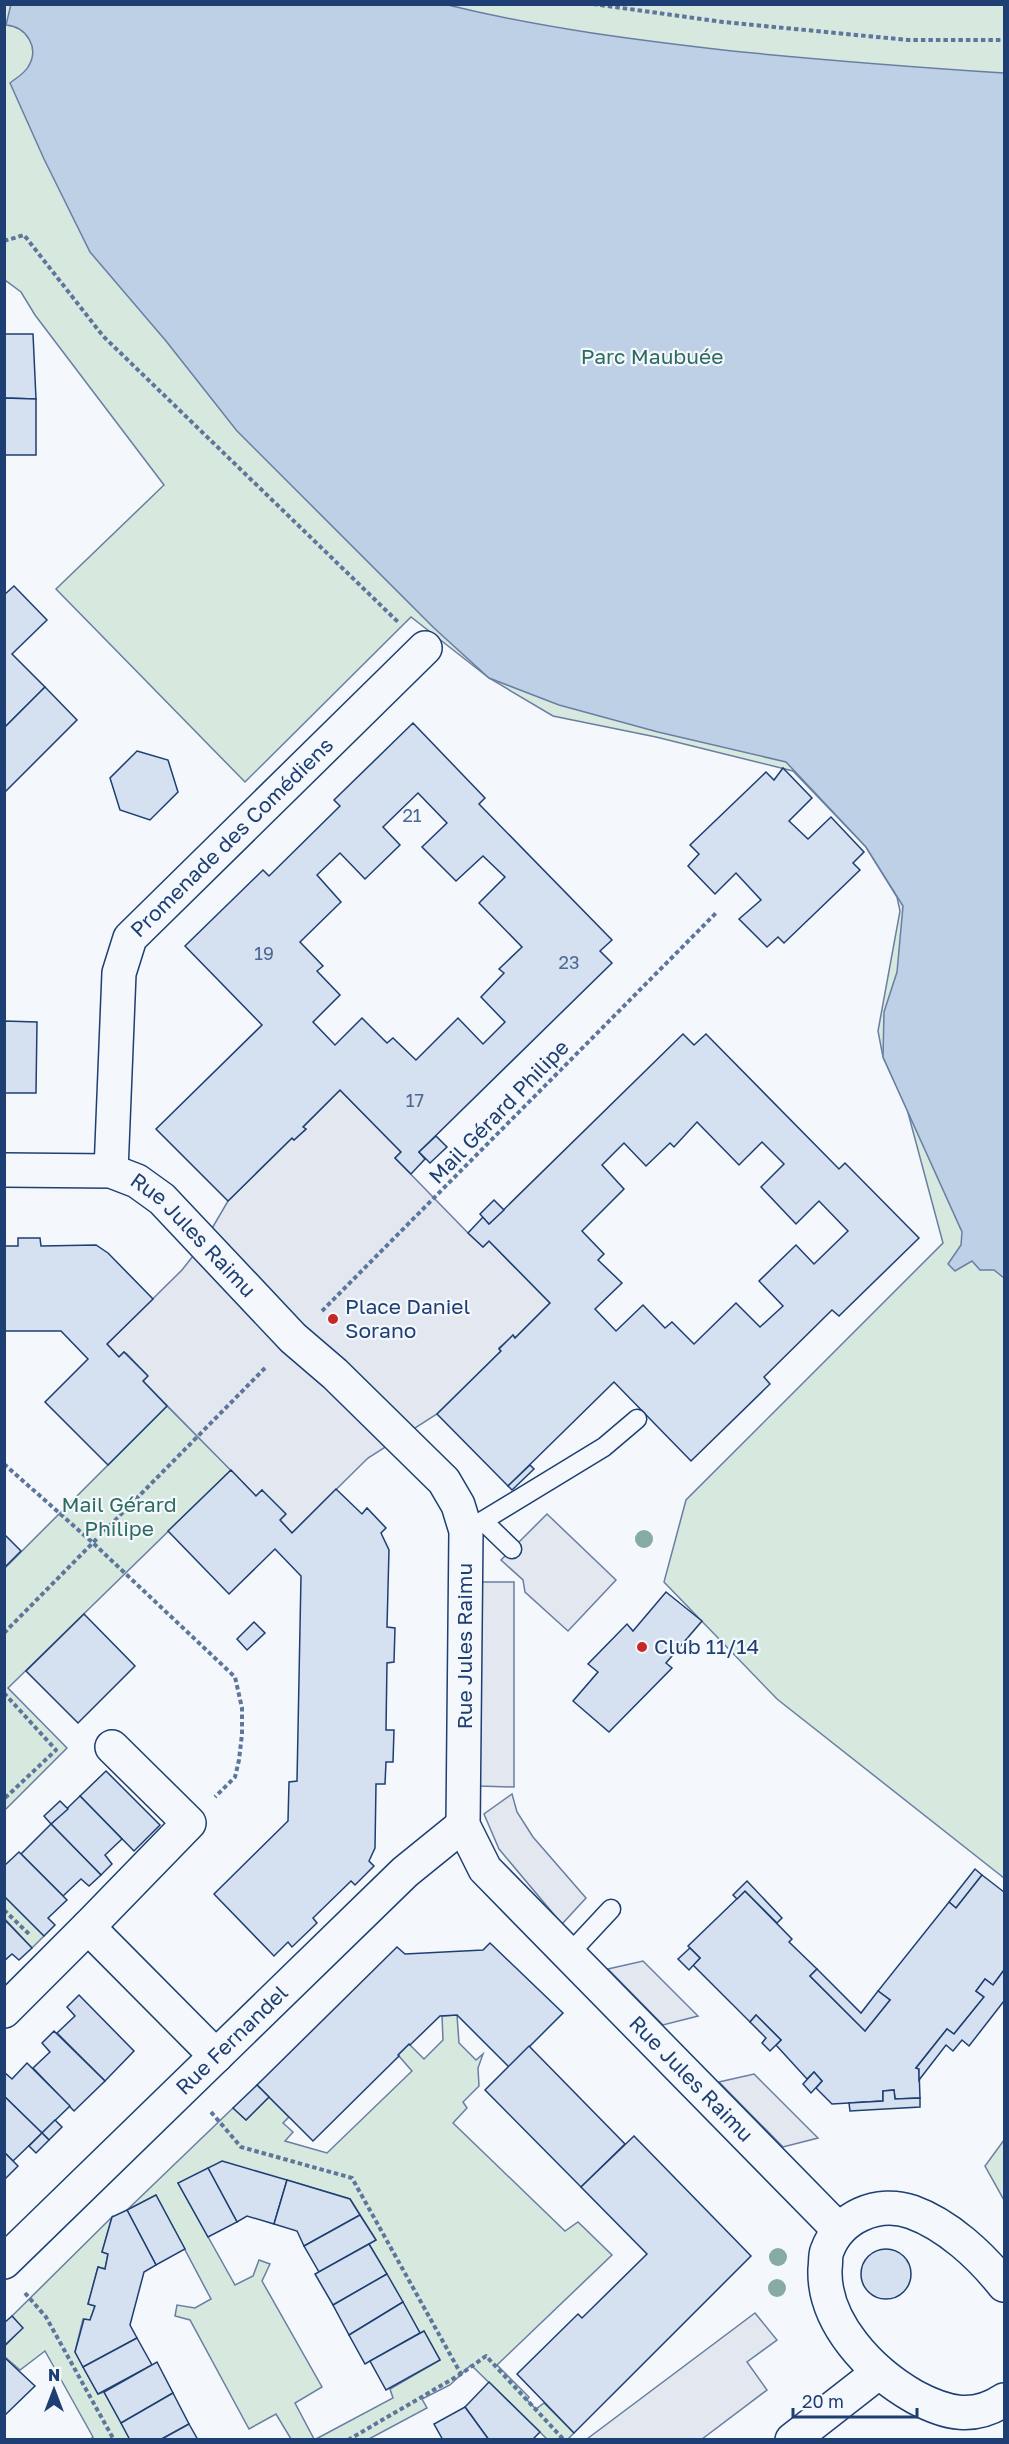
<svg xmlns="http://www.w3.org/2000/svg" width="1009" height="2444" viewBox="0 0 1009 2444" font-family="'Golos Text',sans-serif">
	<rect width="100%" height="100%" fill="#f4f7fb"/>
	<!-- green -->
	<g fill="#d7e8df" stroke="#687fa3" stroke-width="1.5">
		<polygon points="4,5 1004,5 1004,1878 777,1699 664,1582 686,1500 943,1243 907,1109 883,1057 878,1031 900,911 897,897 866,847 793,771 656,737 553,716 489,678 411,617 245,782 56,589 164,485 35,315 21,292 5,280"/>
		<polygon points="167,1406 231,1470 8,1688 67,1748 5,1810 5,1568"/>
		<polygon points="4,1896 44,1936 32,1948 5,1919"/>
		<polygon points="457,2015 459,2043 476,2060 483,2054 478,2068 479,2086 463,2102 467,2108 453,2123 565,2231 578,2222 612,2255 497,2365 529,2397 527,2400 536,2409 544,2403 574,2433 568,2439 547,2439 471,2365 450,2385 422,2399 427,2408 369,2439 316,2439 393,2398 390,2389 440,2360 424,2331 420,2333 369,2244 376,2240 350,2199 287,2180 178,2183 235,2285 253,2276 259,2260 270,2264 262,2281 322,2387 295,2403 314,2439 291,2439 276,2414 249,2429 190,2320 175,2316 177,2305 195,2308 211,2299 156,2195 127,2210 233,2108 246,2120 269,2097 289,2117 283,2123 293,2132 285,2141 327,2153 412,2071 398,2055 409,2044 424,2059 443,2040 442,2016"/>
		<polygon points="1004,2140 1004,2200 985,2166"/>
		<polygon points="112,2217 102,2252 108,2254 105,2269 98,2267 88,2304 95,2306 90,2320 83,2319 75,2352 98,2394 104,2392 130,2439 91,2439 93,2437 45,2351 20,2370 5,2357 5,2346 22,2328 12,2316"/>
	</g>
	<!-- parking -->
	<g fill="#e3e8f0" stroke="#687fa3" stroke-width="1.5">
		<polygon points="340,1090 401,1152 395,1158 468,1233 483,1247 489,1241 550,1303 515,1338 513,1336 499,1348 501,1351 437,1414 368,1458 292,1533 280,1520 262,1490 256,1496 143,1381 147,1375 127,1354 124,1352 119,1357 107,1344 182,1270 204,1242 228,1201 292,1138 294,1140 306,1129 303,1127"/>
		<polygon points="547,1514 616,1580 568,1631 525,1592 523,1580 501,1560"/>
		<polygon points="480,1582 514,1582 514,1787 479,1786"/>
		<polygon points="512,1794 517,1812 533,1837 586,1898 562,1924 499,1849 484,1814"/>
		<polygon points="643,1961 698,2016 663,2025 608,1969"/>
		<polygon points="754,2074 818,2138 783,2147 719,2082"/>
		<polygon points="755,2313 777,2340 747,2362 767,2390 702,2439 587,2439"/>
	</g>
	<!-- water -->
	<path fill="#bed0e5" stroke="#687fa3" stroke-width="1.5" d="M 11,4 L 448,5 C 541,28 636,40 732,51 C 823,60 913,67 1004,73 L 1004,1278 L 994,1270 L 980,1270 L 972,1261 L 955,1271 L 948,1264 L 961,1245 L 962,1232 L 883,1057 L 884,1012 L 897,972 L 903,906 L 866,847 L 786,762 L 658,732 L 559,705 L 489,678 L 434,628 L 237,431 L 166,341 L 90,252 L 44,159 L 10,83 C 16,78 24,74 28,67 C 40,48 27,27 6,25 Z"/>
	<!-- building -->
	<g fill="#d5e0f0" stroke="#1d3f73" stroke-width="1.5" fill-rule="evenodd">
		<polygon points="4,334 33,334 36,399 4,398"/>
		<polygon points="4,398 36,399 36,455 4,455"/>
		<polygon points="14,586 47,620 12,654 45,687 4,728 4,595"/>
		<polygon points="45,687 77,720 4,793 4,728"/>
		<path d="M 413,723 L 485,798 L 479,804 L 612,940 L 600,951 L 612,963 L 419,1152 L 425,1159 L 411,1174 L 395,1158 L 401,1152 L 340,1090 L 303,1127 L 306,1129 L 294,1140 L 292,1138 L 228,1201 L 156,1129 L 262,1025 L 185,946 L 263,870 L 269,876 L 340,806 L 334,800 ZM 418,793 L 447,823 L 422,847 L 456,881 L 483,856 L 505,877 L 479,903 L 522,947 L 499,969 L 504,973 L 481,997 L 505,1022 L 483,1044 L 458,1018 L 416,1060 L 393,1038 L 387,1043 L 362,1018 L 335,1045 L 313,1022 L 340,995 L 317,971 L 323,966 L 300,942 L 341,902 L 317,875 L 340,853 L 365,879 L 400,845 L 383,827 Z"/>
		<polygon points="137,751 168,760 178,792 150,820 120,810 110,778"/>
		<polygon points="783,768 812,798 789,821 808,839 831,817 864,852 853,863 860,870 784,943 778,937 767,947 739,919 761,900 736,873 715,894 688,866 699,854 690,845 766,772 774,780"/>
		<polygon points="4,1021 37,1022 36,1093 4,1093"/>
		<path d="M 683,1034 L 694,1045 L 706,1034 L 839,1169 L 845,1163 L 919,1238 L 839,1316 L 832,1310 L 764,1377 L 770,1384 L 691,1461 L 614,1382 L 508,1486 L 437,1414 L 501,1351 L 499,1349 L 513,1335 L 515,1338 L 550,1303 L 489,1241 L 483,1247 L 468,1233 L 483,1217 L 489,1224 ZM 697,1122 L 739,1165 L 762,1142 L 784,1164 L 761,1187 L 796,1224 L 819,1201 L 848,1231 L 814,1264 L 796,1245 L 759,1281 L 783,1306 L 760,1327 L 736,1303 L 694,1344 L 672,1322 L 665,1328 L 643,1305 L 616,1331 L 595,1309 L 622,1283 L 598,1260 L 604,1254 L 582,1231 L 624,1189 L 602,1165 L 624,1143 L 646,1166 L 670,1143 L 674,1147 Z"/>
		<polygon points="436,1136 447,1147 430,1163 419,1152"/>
		<polygon points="494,1200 504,1210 489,1224 480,1214"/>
		<polygon points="18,1238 40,1238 41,1246 96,1245 108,1253 153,1299 107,1344 119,1357 124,1352 148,1376 143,1381 167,1406 108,1465 45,1402 88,1359 61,1331 4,1331 4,1246 18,1246"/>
		<polygon points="530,1465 534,1469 512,1490 508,1486"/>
		<polygon points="231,1470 256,1496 262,1490 286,1514 280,1520 292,1533 336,1489 362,1514 367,1508 386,1528 381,1533 389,1550 387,1627 395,1628 394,1662 387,1663 386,1730 394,1730 393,1762 386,1762 385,1784 376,1784 375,1848 369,1861 374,1866 355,1885 351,1881 313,1918 317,1923 292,1947 288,1942 274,1956 214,1894 288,1821 289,1782 297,1781 301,1576 275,1549 229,1594 168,1531"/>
		<polygon points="4,1534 21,1551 4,1568"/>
		<polygon points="666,1592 702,1621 666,1663 672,1668 609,1732 573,1701 598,1672 588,1664 627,1624 633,1631"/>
		<polygon points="84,1614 135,1666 78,1723 26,1671"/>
		<polygon points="254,1622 265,1633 247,1650 237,1639"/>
		<polygon points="106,1771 160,1825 134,1851 80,1796"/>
		<polygon points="80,1796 122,1839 105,1855 112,1864 101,1875 51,1824"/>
		<polygon points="60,1801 68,1809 51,1824 44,1816"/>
		<polygon points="51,1824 101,1875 89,1886 81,1879 63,1896 21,1854"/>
		<polygon points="19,1852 67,1900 48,1918 55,1925 44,1936 4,1896 4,1866"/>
		<polygon points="975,1869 982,1875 956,1908 949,1902"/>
		<polygon points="982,1875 1004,1892 1004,1970 993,1985 985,1979 976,1991 984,1997 954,2034 947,2029 916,2068 919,2069 920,2098 895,2099 894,2090 883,2091 883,2101 832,2104 816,2088 822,2081 814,2072 807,2079 776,2045 781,2040 756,2015 750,2022 693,1965 700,1958 688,1946 745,1891 792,1939 789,1942 817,1969 810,1976 865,2031 890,2000 878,1991 949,1902 956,1908"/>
		<polygon points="747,1881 782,1918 777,1923 745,1891 737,1899 733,1895"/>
		<polygon points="4,1919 32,1948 19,1960 12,1954 4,1961"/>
		<polygon points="490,1943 563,2013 509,2067 457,2015 440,2016 410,2045 409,2044 398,2055 399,2056 313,2141 257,2085 397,1947 405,1954 483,1950"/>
		<polygon points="690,1948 700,1958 689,1970 678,1959"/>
		<polygon points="817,1969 861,2013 878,1991 890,2000 865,2031 810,1976"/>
		<polygon points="1004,1970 1004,2001 969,2046 962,2040 953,2051 946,2045 919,2080 919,2069 916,2068 947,2029 954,2034 984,1997 976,1991 985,1979 993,1985"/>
		<polygon points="79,1995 134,2051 105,2081 57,2033 75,2016 67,2007"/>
		<polygon points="756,2015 781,2040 770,2051 762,2043 766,2038 750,2022"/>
		<polygon points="54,2031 105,2081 74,2111 33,2068 50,2052 42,2043"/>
		<polygon points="529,2046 625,2144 581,2187 485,2090"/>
		<polygon points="27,2063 70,2106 42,2133 4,2096 4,2072 12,2079"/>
		<polygon points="814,2072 822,2081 811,2093 803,2084"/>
		<polygon points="257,2085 269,2097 246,2120 233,2108"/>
		<polygon points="894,2090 895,2099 920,2098 920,2107 850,2111 849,2103 883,2101 883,2091"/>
		<polygon points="4,2096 42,2133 13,2161 4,2152"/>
		<polygon points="55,2120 62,2127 49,2140 42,2133"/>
		<polygon points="42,2133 49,2140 36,2153 29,2146"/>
		<polygon points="634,2136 751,2256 574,2433 517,2374 578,2314 582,2318 647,2254 581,2187"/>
		<polygon points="4,2152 18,2166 4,2180"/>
		<polygon points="222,2161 287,2180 274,2224 247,2216 237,2222 208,2168"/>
		<polygon points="208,2168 237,2222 208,2237 178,2183"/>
		<polygon points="287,2180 350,2199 360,2215 304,2246 297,2231 274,2224"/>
		<polygon points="156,2195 185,2249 156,2265 127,2210"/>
		<polygon points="127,2210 156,2265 144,2272 130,2325 137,2338 83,2367 75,2352 84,2319 90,2320 95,2306 88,2304 98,2267 105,2269 108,2254 102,2252 112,2217"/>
		<polygon points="360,2215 376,2240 319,2272 304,2246"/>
		<polygon points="369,2244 387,2274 333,2305 315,2274"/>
		<circle cx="886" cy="2274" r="25"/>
		<polygon points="387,2274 403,2302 349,2335 333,2305"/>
		<polygon points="403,2302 420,2333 365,2364 349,2335"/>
		<polygon points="12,2316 23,2328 4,2346 4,2323"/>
		<polygon points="424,2331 440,2360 386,2390 370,2361"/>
		<polygon points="137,2338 152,2365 98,2394 83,2367"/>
		<polygon points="4,2357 35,2386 4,2416"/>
		<polygon points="157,2362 173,2393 121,2423 104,2392"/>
		<polygon points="489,2382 540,2432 532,2440 489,2440 465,2407"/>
		<polygon points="173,2393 189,2424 160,2440 130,2440 121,2423"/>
		<polygon points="465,2407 489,2440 443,2440 434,2424"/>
		<polygon points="189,2424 198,2440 160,2440"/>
	</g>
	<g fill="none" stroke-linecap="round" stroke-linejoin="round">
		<defs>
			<g id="service">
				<polyline points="483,1521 512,1549"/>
				<polyline points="466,1531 604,1447 637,1419"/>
				<polyline points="569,1954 611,1909"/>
			</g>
			<g id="minor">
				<path id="s1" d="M 4,1170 L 111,1171 L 137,1181 L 162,1199 L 293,1338 L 335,1374 L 444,1481 L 458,1505 L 466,1531 L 463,1825 L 485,1869 L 839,2230"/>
				<path id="s2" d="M 111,1171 L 119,973 L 130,938 L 425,648"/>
				<polyline points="88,1927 189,1823 112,1747"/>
				<polyline points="4,2011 88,1927 216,2056"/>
				<path id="s3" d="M 4,2262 L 405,1872 L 463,1825"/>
				<path d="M 1004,2285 C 981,2256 948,2225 912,2212 C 878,2200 839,2217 827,2251 C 825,2256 826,2263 825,2269 C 823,2323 871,2372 915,2397 C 947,2414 974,2420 1004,2400"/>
				<polyline points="792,2440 879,2372"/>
			</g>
		</defs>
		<!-- service casing -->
		<use href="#service" stroke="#1d3f73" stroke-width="21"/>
		<!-- minor casing -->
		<use href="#minor" stroke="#1d3f73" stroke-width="36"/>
		<!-- path -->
		<g stroke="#5e769c" stroke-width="4" stroke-dasharray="4.5 3" stroke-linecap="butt">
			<polyline points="593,4 723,22 908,40 1004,40"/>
			<polyline points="4,241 24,235 103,336 398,622"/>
			<polyline points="322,1311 716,913"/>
			<polyline points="4,1464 92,1542 235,1677 242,1708 242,1734 239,1760 235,1777 215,1797"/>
			<polyline points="4,1633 267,1366"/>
			<polyline points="4,1693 56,1750 4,1799"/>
			<polyline points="4,1910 29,1934"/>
			<polyline points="211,2112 241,2147 352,2178 461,2374"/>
			<polyline points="25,2293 46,2317 114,2440"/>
			<polyline points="348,2440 461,2374 486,2356 564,2440"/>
		</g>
		<!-- service -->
		<use href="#service" stroke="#f4f7fb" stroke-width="18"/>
		<!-- minor -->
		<use href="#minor" stroke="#f4f7fb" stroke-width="33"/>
	</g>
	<!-- trees -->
	<g fill="#86aba6">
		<circle cx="644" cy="1539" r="9"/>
		<circle cx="778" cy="2257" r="9"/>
		<circle cx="777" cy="2288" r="9"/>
	</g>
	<!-- markers -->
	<g fill="#c62828" stroke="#f4f7fb" stroke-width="2">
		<circle cx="333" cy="1319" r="6"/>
		<circle cx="642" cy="1647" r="6"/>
	</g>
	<g text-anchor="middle" stroke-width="4.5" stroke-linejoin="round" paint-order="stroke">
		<!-- number labels -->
		<g font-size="18" fill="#4b6792">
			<text x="412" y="822">21</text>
			<text x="264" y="960">19</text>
			<text x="569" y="969">23</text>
			<text x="415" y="1107">17</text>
		</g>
		<!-- park labels -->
		<g font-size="21" fill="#2c6c60" stroke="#f4f7fb">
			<text x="652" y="364">Parc Maubuée</text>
			<text x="119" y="1512">Mail Gérard<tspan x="119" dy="24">Philipe</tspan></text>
		</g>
		<!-- street labels -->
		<g font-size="21" fill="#1d3f73" stroke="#f4f7fb">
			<text dy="7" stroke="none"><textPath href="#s2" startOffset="378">Promenade des Comédiens</textPath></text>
			<text transform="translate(499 1112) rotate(-46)" y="7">Mail Gérard Philipe</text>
			<text dy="7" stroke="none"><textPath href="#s1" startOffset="213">Rue Jules Raimu</textPath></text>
			<text transform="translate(465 1646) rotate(-90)" y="7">Rue Jules Raimu</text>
			<text dy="7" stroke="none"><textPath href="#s3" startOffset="318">Rue Fernandel</textPath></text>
			<text dy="7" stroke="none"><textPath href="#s1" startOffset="1257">Rue Jules Raimu</textPath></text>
		</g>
		<!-- poi labels -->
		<g font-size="21" fill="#1d3f73" stroke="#f4f7fb" text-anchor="start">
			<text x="345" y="1314">Place Daniel<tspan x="345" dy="24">Sorano</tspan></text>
			<text x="654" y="1654">Club 11/14</text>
		</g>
	</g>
	<!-- border -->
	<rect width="1009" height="2444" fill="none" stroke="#1d3f73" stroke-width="12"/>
	<!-- north arrow -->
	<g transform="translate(54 2390)" stroke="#f4f7fb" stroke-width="4.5" paint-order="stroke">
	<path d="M0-4.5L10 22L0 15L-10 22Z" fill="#1d3f73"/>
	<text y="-9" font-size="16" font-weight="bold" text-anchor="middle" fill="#1d3f73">N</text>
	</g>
	<!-- scale -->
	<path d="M793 2408v9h124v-9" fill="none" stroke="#1d3f73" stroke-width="3"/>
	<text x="802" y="2408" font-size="18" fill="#1d3f73" stroke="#f4f7fb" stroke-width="4.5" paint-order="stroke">20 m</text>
</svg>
